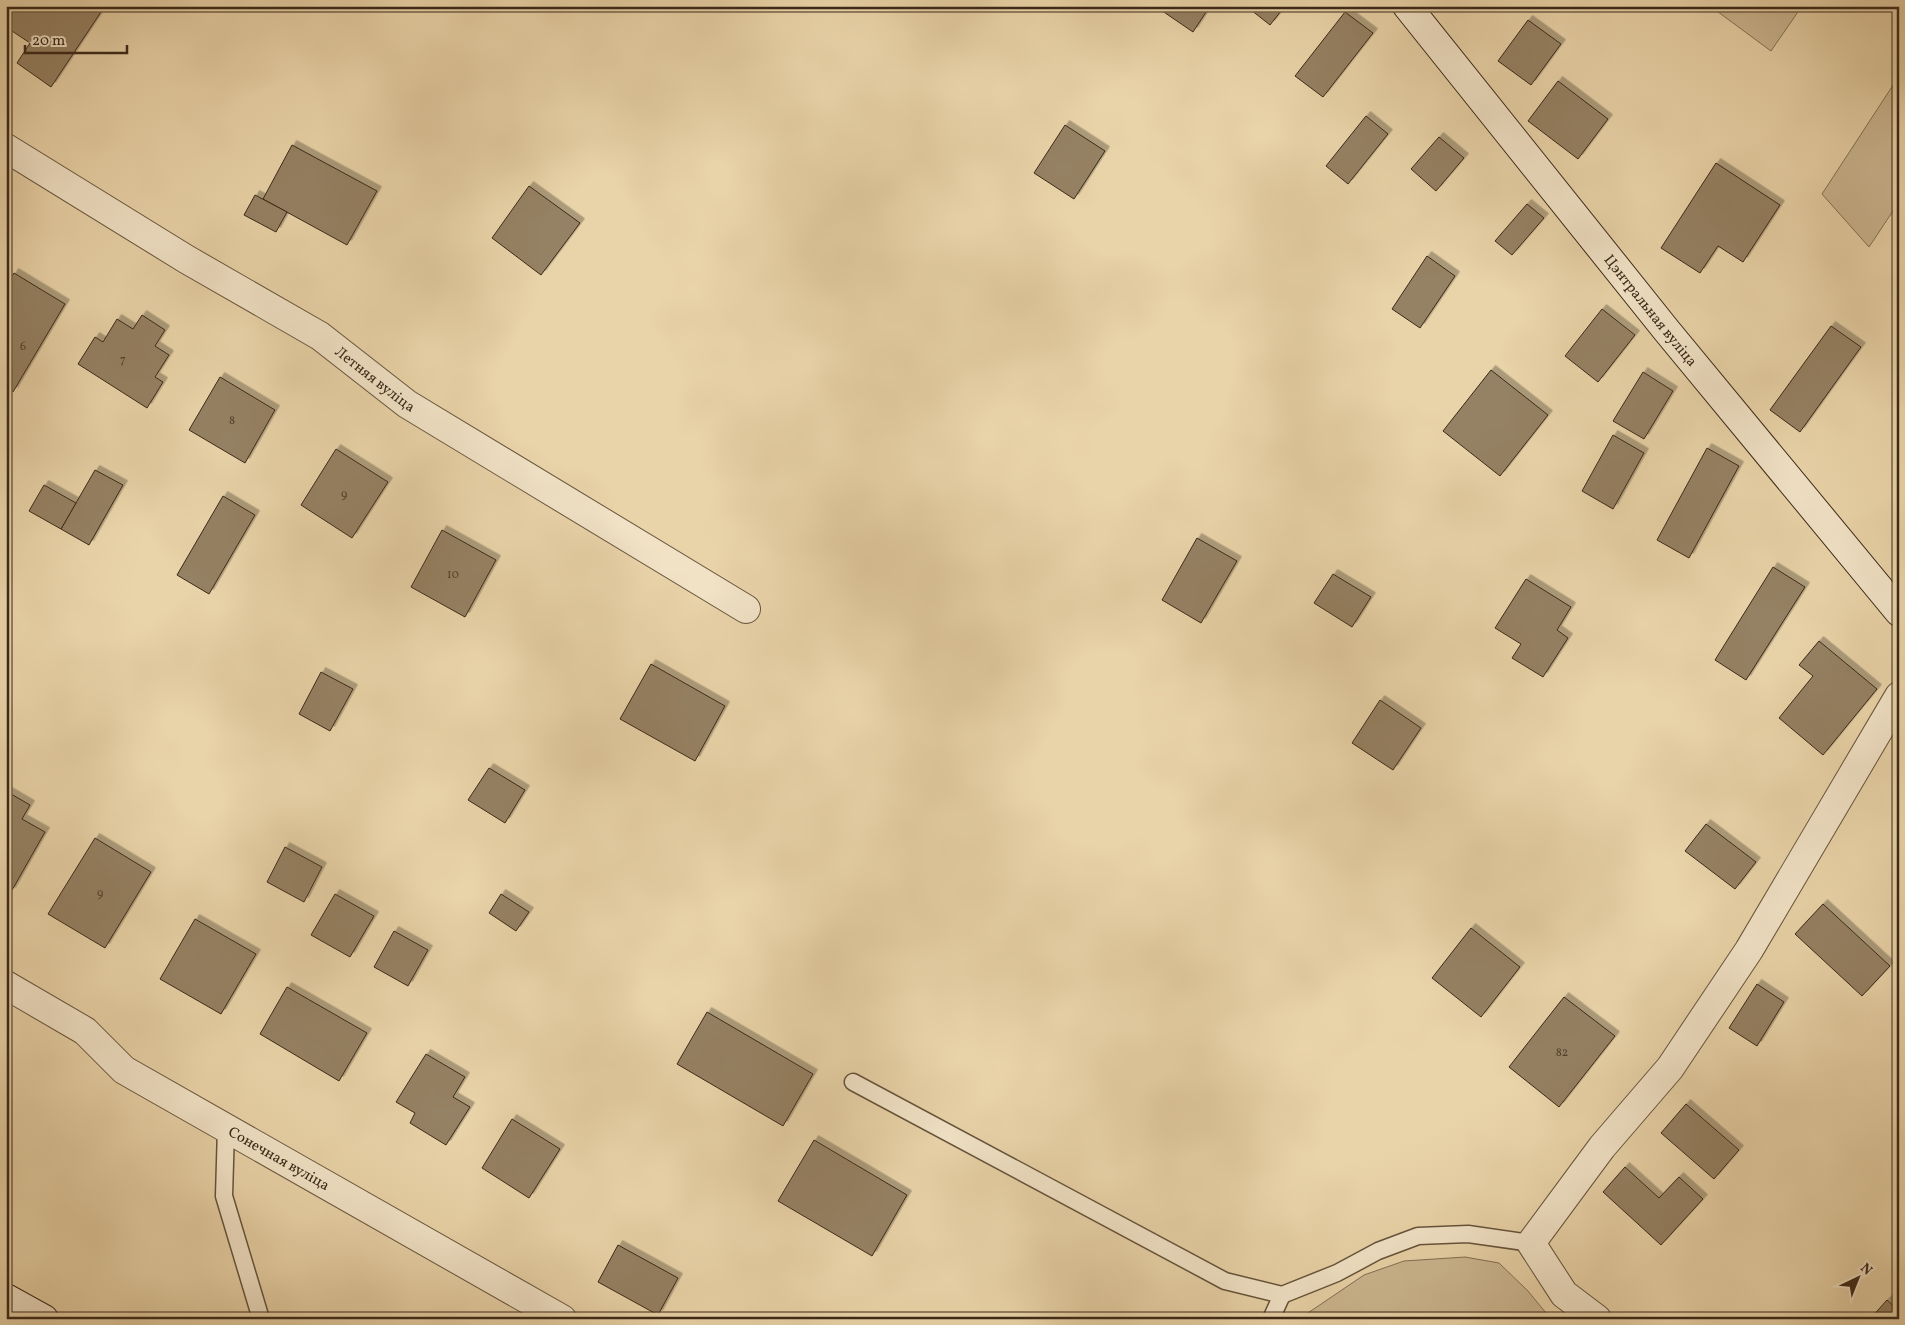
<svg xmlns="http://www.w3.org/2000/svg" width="1905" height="1325" viewBox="0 0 1905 1325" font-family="Vollkorn,serif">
	<defs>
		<filter id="shadow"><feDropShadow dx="4.5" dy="-4.5" stdDeviation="0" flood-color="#0004"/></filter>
	</defs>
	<rect width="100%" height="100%" fill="#e9d3a8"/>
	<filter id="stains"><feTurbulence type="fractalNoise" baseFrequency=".004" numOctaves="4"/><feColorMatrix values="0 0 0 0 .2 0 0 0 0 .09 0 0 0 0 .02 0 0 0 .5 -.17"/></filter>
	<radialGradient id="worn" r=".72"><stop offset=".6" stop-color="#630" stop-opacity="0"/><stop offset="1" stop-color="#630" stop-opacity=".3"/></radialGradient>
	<!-- green -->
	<g fill="#cbb690" stroke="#837054">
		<polygon points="1710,6 1802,6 1771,51"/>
		<polygon points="1899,76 1899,202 1869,247 1822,194"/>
		<polygon points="1465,1257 1499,1263 1528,1291 1551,1319 1299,1319 1364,1275 1404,1261"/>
	</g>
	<!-- building -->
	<g fill="#958163" stroke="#3b2918" filter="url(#shadow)">
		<polygon points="10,6 105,6 51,87 17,63 30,43 6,27 6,11"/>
		<polygon points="1159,6 1210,6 1193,32 1158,8"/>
		<polygon points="1246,6 1285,6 1270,25"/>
		<polygon points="1345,12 1373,33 1323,97 1295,76"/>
		<polygon points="1528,20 1561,44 1531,85 1498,61"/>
		<polygon points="1558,81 1608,119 1578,159 1528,121"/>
		<polygon points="1366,116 1388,134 1348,184 1326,166"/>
		<polygon points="1065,125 1105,151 1074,199 1034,173"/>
		<polygon points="1439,137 1464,158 1436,191 1411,169"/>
		<polygon points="292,145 377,191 347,245 263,199"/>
		<polygon points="1716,163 1780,205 1743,262 1718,246 1700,273 1661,248"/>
		<polygon points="529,186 580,223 541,275 492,238"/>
		<polygon points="255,195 287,212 276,232 244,215"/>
		<polygon points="1527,204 1544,218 1512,255 1495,241"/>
		<polygon points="1427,256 1455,276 1420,328 1392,309"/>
		<polygon points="14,273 65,304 13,392 6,389 6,286"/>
		<polygon points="1602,309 1635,335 1598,382 1565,356"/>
		<polygon points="142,315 165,330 155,346 169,355 155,377 163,382 147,408 78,364 95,337 103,342 117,319 133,329"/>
		<polygon points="1831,326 1861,347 1800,432 1770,410"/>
		<polygon points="1491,370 1548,415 1500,476 1443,431"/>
		<polygon points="1643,372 1673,391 1644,439 1613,421"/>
		<polygon points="220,377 275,410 245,463 189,430"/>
		<polygon points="1613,435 1644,453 1613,509 1582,491"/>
		<polygon points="1707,448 1739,466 1689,558 1657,540"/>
		<polygon points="336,449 388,482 352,538 301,505"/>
		<polygon points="95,470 123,485 89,545 61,529"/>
		<polygon points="44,485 76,503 61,529 29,511"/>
		<polygon points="223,496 255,515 209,594 177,575"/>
		<polygon points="442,530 496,560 465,617 411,587"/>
		<polygon points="1197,538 1237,561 1201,623 1162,600"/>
		<polygon points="1773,567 1805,587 1746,680 1715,660"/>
		<polygon points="1333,574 1371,597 1352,627 1314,603"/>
		<polygon points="1526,579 1571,607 1557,630 1568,638 1543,677 1512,658 1521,644 1495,628"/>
		<polygon points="1819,641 1877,689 1823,755 1779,718 1813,676 1799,665"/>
		<polygon points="651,664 725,706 695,761 620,719"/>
		<polygon points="321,672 353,689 330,731 299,714"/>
		<polygon points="1380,700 1421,728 1393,770 1352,743"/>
		<polygon points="489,768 525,790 505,823 468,800"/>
		<polygon points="6,791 30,805 22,819 45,832 11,892 6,889"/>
		<polygon points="1706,824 1756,862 1735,889 1685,851"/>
		<polygon points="95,838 151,872 105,948 48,914"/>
		<polygon points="285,847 322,867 304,902 267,882"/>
		<polygon points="335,894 374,916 350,957 311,935"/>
		<polygon points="501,894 529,912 516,931 489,913"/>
		<polygon points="1823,904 1890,966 1862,996 1795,934"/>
		<polygon points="195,919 256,954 221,1014 160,979"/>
		<polygon points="1471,928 1520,967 1481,1017 1432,978"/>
		<polygon points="394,931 428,950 408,986 374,967"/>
		<polygon points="1757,984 1784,1002 1757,1046 1729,1028"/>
		<polygon points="287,987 367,1033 339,1081 260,1034"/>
		<polygon points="1564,997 1615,1036 1559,1107 1509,1067"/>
		<polygon points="707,1012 813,1074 783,1126 677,1064"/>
		<polygon points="426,1054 465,1077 453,1097 470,1107 446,1145 410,1123 415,1113 396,1102"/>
		<polygon points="1686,1104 1739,1150 1714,1179 1661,1133"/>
		<polygon points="512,1119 560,1149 529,1198 482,1168"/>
		<polygon points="814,1140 907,1195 872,1256 778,1201"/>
		<polygon points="1625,1167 1659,1198 1679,1177 1703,1199 1661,1245 1603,1192"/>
		<polygon points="618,1245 678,1278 658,1315 598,1282"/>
		<polygon points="1887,1300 1899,1311 1899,1319 1870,1319"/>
	</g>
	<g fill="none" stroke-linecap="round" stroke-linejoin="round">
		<defs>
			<g id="lane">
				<polyline points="853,1082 1225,1281 1282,1295 1337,1273 1378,1251 1418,1236 1468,1234 1531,1243"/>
				<polyline points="226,1128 224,1196 261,1319"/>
				<polyline points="1271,1319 1282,1295"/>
			</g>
			<g id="street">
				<path id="s1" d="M 6,148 L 186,259 L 320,336 L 407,404 L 746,609"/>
				<path id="s2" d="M 6,985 L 85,1031 L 124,1070 L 562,1319"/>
				<polyline points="1597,1319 1564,1294 1531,1243 1602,1147 1670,1068 1749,950 1899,696"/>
			</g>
			<g id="secondary">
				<path id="s3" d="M 1407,6 L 1667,331 L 1899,612"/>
				<polyline points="6,1298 44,1319"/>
			</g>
		</defs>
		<!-- lane casing -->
		<use href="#lane" stroke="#66543c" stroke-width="19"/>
		<!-- street casing -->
		<use href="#street" stroke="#66543c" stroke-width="30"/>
		<!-- secondary casing -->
		<use href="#secondary" stroke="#3b2918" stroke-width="30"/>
		<!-- lane -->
		<use href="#lane" stroke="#f1e2c6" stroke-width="16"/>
		<!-- street -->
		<use href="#street" stroke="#f1e2c6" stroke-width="28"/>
		<!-- secondary -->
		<use href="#secondary" stroke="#f1e2c6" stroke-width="28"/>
	</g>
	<g text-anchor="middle" stroke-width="4" stroke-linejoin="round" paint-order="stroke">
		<!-- number labels -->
		<g font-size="12" fill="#523f2b">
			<text x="23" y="350">6</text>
			<text x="123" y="363">7</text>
			<text x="232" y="424">8</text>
			<text x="344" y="498">9</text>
			<text x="453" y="578">10</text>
			<text x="100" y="897">9</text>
			<text x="1562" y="1056">82</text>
		</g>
		<!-- street labels -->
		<g font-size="15" fill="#3b2918" stroke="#f1e2c6">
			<text dy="5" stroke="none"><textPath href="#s3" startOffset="390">Цэнтральная вуліца</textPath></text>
			<text dy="5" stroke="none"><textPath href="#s1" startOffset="436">Летняя вуліца</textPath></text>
			<text dy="5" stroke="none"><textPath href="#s2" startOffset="325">Сонечная вуліца</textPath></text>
		</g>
	</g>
	<!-- margin -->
	<rect width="1905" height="1325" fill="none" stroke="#e9d3a8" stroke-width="25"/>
	<rect x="8" y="8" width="1890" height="1310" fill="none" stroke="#3b2918" stroke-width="2.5"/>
	<rect x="12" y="12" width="1880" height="1300" fill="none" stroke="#3b2918"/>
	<!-- north arrow -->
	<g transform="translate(1858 1278) rotate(43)" stroke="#f1e2c6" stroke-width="4" paint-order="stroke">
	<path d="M0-4L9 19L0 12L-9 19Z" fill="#3b2918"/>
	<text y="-8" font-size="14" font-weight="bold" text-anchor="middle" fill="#3b2918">N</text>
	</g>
	<!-- scale -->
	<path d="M25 45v8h102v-8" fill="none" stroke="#3b2918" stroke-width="2.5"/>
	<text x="32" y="45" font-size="15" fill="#3b2918" stroke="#f1e2c6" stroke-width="4" paint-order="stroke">20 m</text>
	<rect width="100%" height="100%" filter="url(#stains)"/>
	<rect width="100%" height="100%" fill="url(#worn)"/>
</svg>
